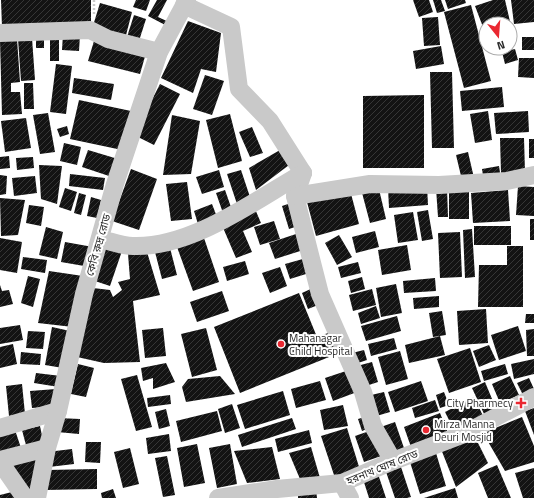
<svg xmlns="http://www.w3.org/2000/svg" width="534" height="498" viewBox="0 0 534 498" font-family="'Titillium Web','Noto Sans Bengali',sans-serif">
	<defs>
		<pattern id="building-hatch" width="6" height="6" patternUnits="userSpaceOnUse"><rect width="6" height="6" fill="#131313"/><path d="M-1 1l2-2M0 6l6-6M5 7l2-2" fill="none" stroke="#363636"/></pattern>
	</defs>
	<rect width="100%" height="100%" fill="#fff"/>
	<!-- building -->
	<g fill="url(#building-hatch)">
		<polygon points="1,0 91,0 91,25 2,27"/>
		<polygon points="136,0 150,0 146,11 133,7"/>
		<polygon points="157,0 167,0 158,17 171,23 169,27 148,16"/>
		<polygon points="413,0 429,0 433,12 419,17"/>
		<polygon points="433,0 441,0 445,11 437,13"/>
		<polygon points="445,0 465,0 466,3 448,9"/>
		<polygon points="493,0 505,0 515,43 510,44 510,24 486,24 486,35 475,6"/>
		<polygon points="511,0 534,0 534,22 514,24"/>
		<polygon points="100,3 132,12 125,39 92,29"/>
		<polygon points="471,5 491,81 464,88 444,12"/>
		<polygon points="134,15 146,19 138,44 126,40"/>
		<polygon points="438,17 440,45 424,46 422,18"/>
		<polygon points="188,21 221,33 216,72 201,69 193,93 161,78"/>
		<rect x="36" y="34" width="8" height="14"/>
		<polygon points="63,34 80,35 79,51 62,50"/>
		<rect x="50" y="35" width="9" height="26"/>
		<rect x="522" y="37" width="12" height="13"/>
		<polygon points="32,38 35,80 21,81 18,39"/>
		<polygon points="17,39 20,82 11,83 11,92 20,92 22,114 2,115 0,40"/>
		<polygon points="94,41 146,53 140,74 88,61"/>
		<polygon points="441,46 444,64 416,69 413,51"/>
		<polygon points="515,49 518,60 505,64 502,52"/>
		<polygon points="519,58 534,58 534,78 518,77"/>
		<polygon points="56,64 72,66 66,114 50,112"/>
		<polygon points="430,72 452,72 454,148 432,148"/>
		<polygon points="205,75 224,81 212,115 193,109"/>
		<polygon points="74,78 114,84 111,100 72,93"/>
		<polygon points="24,83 33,83 34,109 24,109"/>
		<polygon points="160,84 180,94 154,145 134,135"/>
		<polygon points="502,87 504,107 462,111 460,91"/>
		<polygon points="424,95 424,168 363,168 363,96"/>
		<polygon points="79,100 131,111 122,150 70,139"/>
		<polygon points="488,111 492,140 475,143 470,114"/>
		<polygon points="528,111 529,132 496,134 494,113"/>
		<polygon points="48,113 55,152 40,154 33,115"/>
		<polygon points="230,114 242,161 218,168 206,120"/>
		<polygon points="172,115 200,121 191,174 163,175"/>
		<polygon points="26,118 31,148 5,152 1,121"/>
		<polygon points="67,126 69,134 60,137 57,129"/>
		<polygon points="252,127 263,153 250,157 239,132"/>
		<polygon points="500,138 524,138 525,172 501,173"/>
		<rect x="529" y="139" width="5" height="19"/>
		<polygon points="64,143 81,147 77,165 60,161"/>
		<polygon points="88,150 118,159 112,177 82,167"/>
		<polygon points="280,150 289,165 256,190 249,168"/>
		<polygon points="468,152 474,178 462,180 456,155"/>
		<polygon points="9,156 10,168 0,169 0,157"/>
		<polygon points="33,157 34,168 17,170 16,158"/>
		<polygon points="39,165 62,166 57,204 41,199"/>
		<polygon points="499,166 501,179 484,182 482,169"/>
		<polygon points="131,169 157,179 139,230 112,221"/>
		<polygon points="219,170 224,187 202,194 196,177"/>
		<polygon points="241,170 251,200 237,204 227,174"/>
		<polygon points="70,174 105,178 103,190 69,186"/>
		<polygon points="0,175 7,176 6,194 0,195"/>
		<polygon points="35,176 37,193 14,196 12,178"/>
		<polygon points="187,182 192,219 171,221 166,184"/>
		<polygon points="378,185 386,219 370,223 361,189"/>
		<polygon points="427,186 428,205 389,208 388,188"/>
		<polygon points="518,186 534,187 534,216 516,215"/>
		<polygon points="65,188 77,192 71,211 59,207"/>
		<polygon points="436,188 447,188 448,217 438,217"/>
		<rect x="449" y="188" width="20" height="31"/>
		<polygon points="225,190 232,210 223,213 216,193"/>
		<polygon points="350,190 359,224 316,236 307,202"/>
		<polygon points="508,190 510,221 473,223 471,193"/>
		<polygon points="79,193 86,195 81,215 74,213"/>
		<polygon points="91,197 101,200 97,218 87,216"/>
		<polygon points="0,198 25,200 18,235 1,236"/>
		<polygon points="294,202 301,225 289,229 282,206"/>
		<polygon points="212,204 217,217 198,224 194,211"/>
		<polygon points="29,205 44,207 41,226 26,223"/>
		<polygon points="255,209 261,223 243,231 252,252 236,258 221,223"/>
		<polygon points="428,210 433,239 422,241 417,212"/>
		<polygon points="413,212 418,240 398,243 394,215"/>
		<rect x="530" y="219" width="4" height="21"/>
		<polygon points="274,221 280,239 260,245 254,227"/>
		<rect x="474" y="226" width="37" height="19"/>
		<polygon points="46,227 63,232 57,259 39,255"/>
		<polygon points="311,229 316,246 275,259 269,243"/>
		<polygon points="472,229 475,277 465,278 463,230"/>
		<polygon points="375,231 379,247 356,253 352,237"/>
		<polygon points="460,232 462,277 440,278 438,233"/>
		<polygon points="339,235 352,257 337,265 325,243"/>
		<polygon points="0,238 22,242 17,273 0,270"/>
		<polygon points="204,238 219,282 193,291 177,247"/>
		<polygon points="65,242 93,247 90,267 61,262"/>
		<polygon points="105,242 123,248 110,286 92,280"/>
		<polygon points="407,245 411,270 382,275 378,250"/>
		<polygon points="507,246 523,246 523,307 478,307 479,265 507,265"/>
		<polygon points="170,248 177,275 162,279 155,252"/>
		<polygon points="147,252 160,295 133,301 140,362 104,363 77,357 93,288 110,290 113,297 122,290 118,282 130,279 128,254"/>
		<polygon points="317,255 322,269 290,279 285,264"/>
		<polygon points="23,257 47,260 45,273 21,269"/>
		<polygon points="245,261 249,274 227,281 223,267"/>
		<polygon points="358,262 361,273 341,278 338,267"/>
		<polygon points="280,267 287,286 270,293 262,273"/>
		<polygon points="49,271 83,276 73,327 38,323"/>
		<polygon points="28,276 40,279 33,307 21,303"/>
		<polygon points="362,277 365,289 351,293 348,281"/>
		<polygon points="435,278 436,291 404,293 403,281"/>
		<polygon points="396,284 402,313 381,317 376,288"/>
		<polygon points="0,285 2,291 9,290 13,304 0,307"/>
		<polygon points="317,286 323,303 308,309 302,293"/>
		<polygon points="372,289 376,305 353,311 349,295"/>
		<polygon points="222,291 229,311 197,322 190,302"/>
		<polygon points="299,293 317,337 336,330 344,351 240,393 214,327"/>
		<polygon points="439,296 439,307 414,309 413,298"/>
		<polygon points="376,306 380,318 361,324 358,313"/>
		<polygon points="486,309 488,343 459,345 457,311"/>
		<polygon points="442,311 446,335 433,337 429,313"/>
		<polygon points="526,314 534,314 534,323 525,323"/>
		<polygon points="397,316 401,331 366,341 361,326"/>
		<polygon points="20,325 23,340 0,344 0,328"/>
		<polygon points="518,326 526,351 499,360 491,335"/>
		<polygon points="52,327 70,331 63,368 45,365"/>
		<polygon points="163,328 166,356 145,358 142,330"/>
		<polygon points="206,328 217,370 192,377 181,334"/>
		<polygon points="534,329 534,356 527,356 526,330"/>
		<polygon points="28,331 45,332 43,349 26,348"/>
		<polygon points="440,336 445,355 409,363 405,345"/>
		<polygon points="394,338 397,349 371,356 368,344"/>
		<polygon points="13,344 17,364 0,368 0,347"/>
		<polygon points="489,345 496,360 479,367 473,351"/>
		<polygon points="470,348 481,382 449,393 437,359"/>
		<polygon points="364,350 367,360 355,364 352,353"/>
		<polygon points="400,351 408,379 386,385 378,357"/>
		<polygon points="21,352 41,354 40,365 20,364"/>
		<polygon points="534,359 534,374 514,379 511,364"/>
		<polygon points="372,362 378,382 363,387 357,366"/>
		<polygon points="166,363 175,382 153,389 153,378 143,381 141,368"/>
		<polygon points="78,364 94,368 86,397 71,394"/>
		<polygon points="505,364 508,374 484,381 481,371"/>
		<polygon points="349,370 357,392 333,401 325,378"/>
		<polygon points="36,373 61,376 59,387 34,383"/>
		<polygon points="137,375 152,427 136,431 121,379"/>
		<polygon points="220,376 235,394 186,402 182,387 188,379"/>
		<polygon points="510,376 519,395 500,403 492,384"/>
		<polygon points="529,378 534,389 524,397 517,383"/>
		<polygon points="320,381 326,400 296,408 291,389"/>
		<polygon points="421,381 428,401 395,412 388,392"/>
		<polygon points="485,382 497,411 485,416 472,388"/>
		<polygon points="22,384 25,414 9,416 6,386"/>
		<polygon points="56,389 57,406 32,408 30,391"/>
		<polygon points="283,391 290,415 245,429 237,405"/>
		<polygon points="384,392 390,412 373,417 367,396"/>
		<polygon points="444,392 449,405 440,408 436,395"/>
		<polygon points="170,395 171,404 148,407 147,398"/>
		<polygon points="474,397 484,418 455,432 445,412"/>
		<polygon points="435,400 439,411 415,418 412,408"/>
		<polygon points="232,404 240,428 225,433 218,409"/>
		<polygon points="343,405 348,426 324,430 320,410"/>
		<polygon points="534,408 534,435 525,411"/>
		<polygon points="166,409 170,426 159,429 155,412"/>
		<polygon points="217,411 222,431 181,442 176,421"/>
		<polygon points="440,413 448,433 411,447 404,427"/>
		<polygon points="368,416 372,427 362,431 358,419"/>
		<polygon points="522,417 534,446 534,462 505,471 483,433"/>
		<polygon points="58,418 80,419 79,434 57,432"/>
		<polygon points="292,418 296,429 242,447 238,435"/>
		<polygon points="395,422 404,448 364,462 355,436"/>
		<polygon points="40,426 44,445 27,449 22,430"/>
		<polygon points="347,428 360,470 335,478 321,436"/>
		<polygon points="15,430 21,448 0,455 0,434"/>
		<polygon points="309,430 312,443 278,452 275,439"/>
		<polygon points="169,434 171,451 148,454 146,438"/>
		<polygon points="476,439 488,463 456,487 441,449"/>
		<polygon points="86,442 101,442 100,463 85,462"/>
		<polygon points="197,444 205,483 184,487 177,448"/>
		<polygon points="230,444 237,484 217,488 209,448"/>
		<polygon points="272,447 280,479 247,483 234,451"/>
		<polygon points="311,447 320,478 300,479 289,453"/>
		<polygon points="130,448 139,484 123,488 114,452"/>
		<polygon points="72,449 74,464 49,467 47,452"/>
		<polygon points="436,453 446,486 420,494 410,462"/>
		<polygon points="167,456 175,495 163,497 155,458"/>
		<polygon points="44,457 27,496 9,459"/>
		<polygon points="400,464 411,497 407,498 395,498 385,469"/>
		<polygon points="497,465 511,498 488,498 478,473"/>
		<polygon points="534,468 534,498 523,498 515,473"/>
		<polygon points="97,469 97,489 46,490 46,470"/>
		<polygon points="378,474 386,498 369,498 363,479"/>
		<polygon points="455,488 458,498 424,498"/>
		<polygon points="113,489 116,498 102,498 101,493"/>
		<polygon points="316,490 317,498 298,498 298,494"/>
		<polygon points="16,491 18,498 0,498 0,495"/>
	</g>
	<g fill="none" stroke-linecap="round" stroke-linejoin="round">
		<!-- path -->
		<polyline stroke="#c9c9c9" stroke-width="2.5" stroke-dasharray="2 2" stroke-linecap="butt" points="94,0 94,16"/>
		<!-- minor -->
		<g stroke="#c9c9c9" stroke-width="18">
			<polyline points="184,5 231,27 239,89 270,121 303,173"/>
			<polyline points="0,33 90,30 108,39 159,52"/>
			<polyline points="303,173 295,196 320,294 363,392 373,426 393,461"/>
			<polyline points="295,196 370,184 439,185 507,181 534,175"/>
			<path d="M 100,239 C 110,241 122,246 133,246 C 192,248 254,201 303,173"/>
			<polyline points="0,428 58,411"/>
			<polyline points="0,460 47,448"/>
			<polyline points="0,462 25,498"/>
			<polyline points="342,483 350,498"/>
			<polyline points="37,498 47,448 58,411 84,294 115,184 159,52 187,0"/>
			<polyline points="218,498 277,489 342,483 393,461 464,434 534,397"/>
		</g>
	</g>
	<!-- markers -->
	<g fill="#ea2831" stroke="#fff" stroke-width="1.5">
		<circle cx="281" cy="344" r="4"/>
		<path d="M519 397h4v4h4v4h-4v4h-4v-4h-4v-4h4z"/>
		<circle cx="426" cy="430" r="4"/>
	</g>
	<g text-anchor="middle" stroke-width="4" stroke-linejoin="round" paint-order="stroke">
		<!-- street labels -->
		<g font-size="11" fill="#2c2c2c" stroke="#fff">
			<text transform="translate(98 245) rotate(-74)" y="4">কেবি রুদ্র রোড</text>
			<text transform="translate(382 467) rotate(-22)" y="4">হরনাথ ঘোষ রোড</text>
		</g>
		<!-- poi labels -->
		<g font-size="11" fill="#2c2c2c" stroke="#fff" text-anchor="start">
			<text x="289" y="342">Mahanagar<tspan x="289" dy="13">Child Hospital</tspan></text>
			<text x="513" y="407" text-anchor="end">City Pharmecy</text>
			<text x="434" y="428">Mirza Manna<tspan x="434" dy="13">Deuri Mosjid</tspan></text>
		</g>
	</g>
	<!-- north arrow -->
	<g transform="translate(498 36) rotate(163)"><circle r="19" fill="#ffffff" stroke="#ababab"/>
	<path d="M0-3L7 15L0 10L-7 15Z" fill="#ea2831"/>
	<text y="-6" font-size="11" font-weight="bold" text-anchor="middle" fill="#2c2c2c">N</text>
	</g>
</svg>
